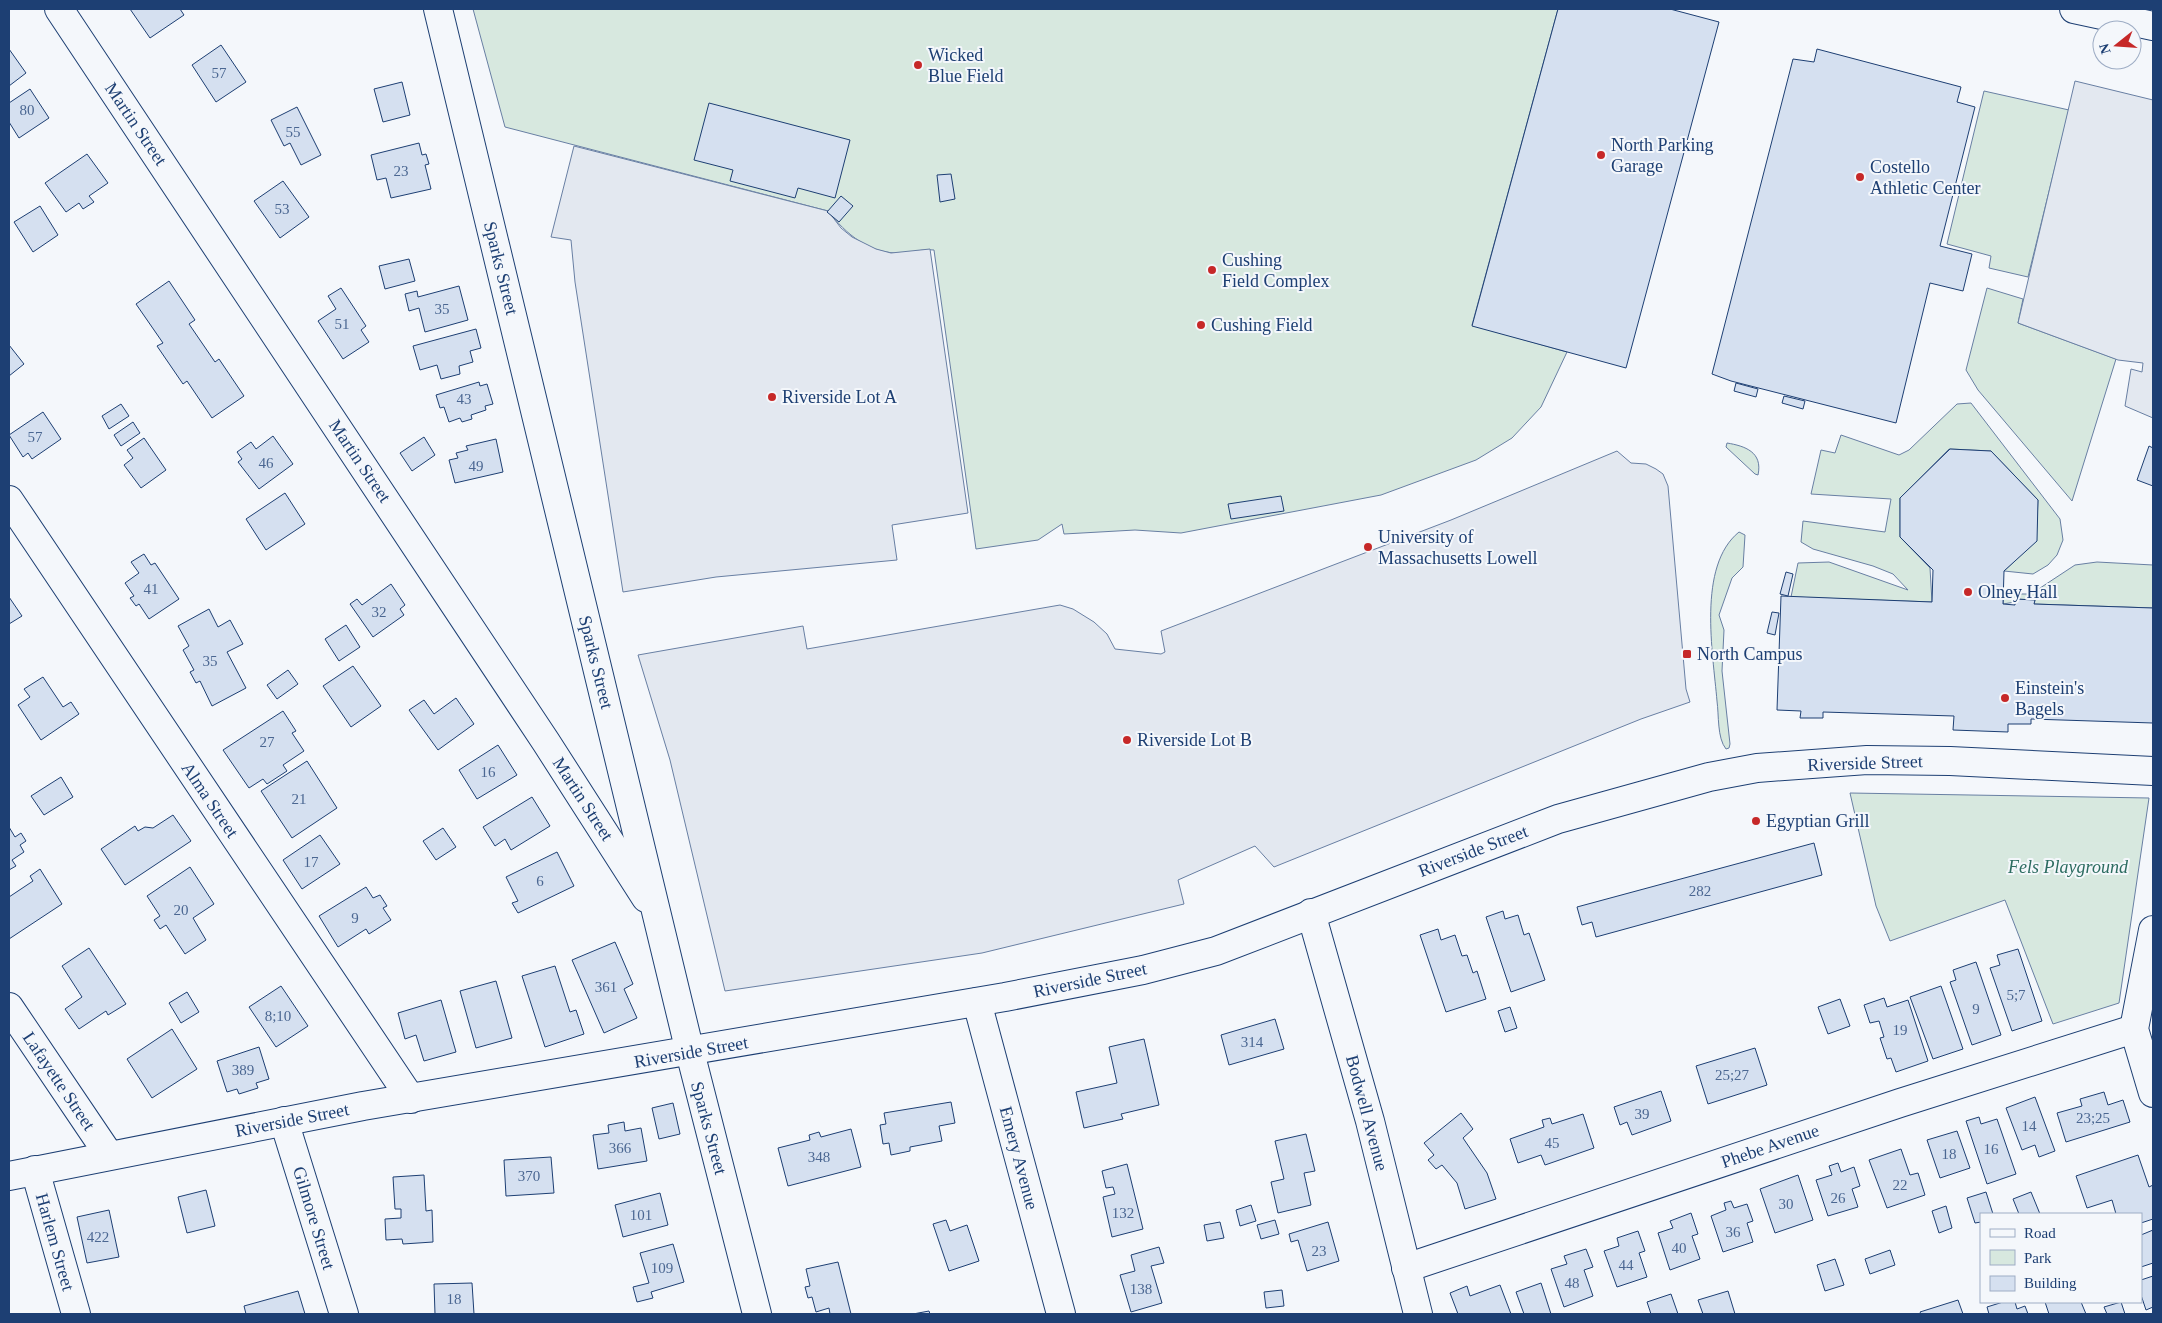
<svg xmlns="http://www.w3.org/2000/svg" width="2162" height="1323" viewBox="0 0 2162 1323" font-family="Georgia,serif">
	<rect width="100%" height="100%" fill="#f4f7fb"/>
	<!-- green -->
	<g fill="#d7e8df" stroke="#687fa3">
		<path d="M 473,9 L 1558,9 L 1472,325 L 1567,352 L 1541,407 L 1512,438 L 1476,460 L 1381,495 L 1181,533 L 1135,530 L 1064,534 L 1062,524 L 1038,540 L 976,549 L 934,250 C 923,249 913,252 903,253 C 870,255 846,234 828,211 L 505,127 Z"/>
		<polygon points="1984,91 2069,110 2028,277 1989,268 1991,256 1947,244"/>
		<polygon points="1987,288 2023,299 2018,323 2116,359 2072,501 1978,390 1966,370"/>
		<polygon points="1971,403 2060,519 2063,540 2057,555 2048,565 2033,574 2004,571 2036,541 2038,500 1991,451 1949,449 1900,498 1900,537 1930,568 1932,602 1791,597 1798,563 1829,562 1908,590 1893,574 1873,566 1813,549 1801,542 1803,521 1885,532 1891,499 1811,494 1821,450 1835,453 1841,435 1899,455 1909,450 1957,404"/>
		<path d="M 1727,443 C 1745,446 1763,452 1758,475 L 1755,474 L 1726,447 Z"/>
		<path d="M 1739,532 L 1745,535 L 1743,567 L 1732,578 L 1719,615 L 1724,630 L 1722,671 L 1730,744 L 1729,748 L 1726,749 C 1717,738 1719,715 1717,701 C 1713,653 1697,566 1739,532 Z"/>
		<polygon points="2097,562 2153,565 2153,608 2034,604 2035,600 2015,599 2015,602 2003,604 2004,594 2031,594 2075,565"/>
		<polygon points="1850,793 2149,798 2119,1003 2053,1024 2005,900 1890,941 1876,906"/>
	</g>
	<!-- parking -->
	<g fill="#e3e8f0" stroke="#687fa3">
		<polygon points="2075,81 2153,100 2153,418 2125,406 2131,369 2142,372 2143,363 2118,360 2018,323"/>
		<polygon points="574,146 828,211 841,228 852,237 876,249 891,253 930,249 968,513 892,525 897,560 716,577 623,592 575,282 571,240 551,237"/>
		<polygon points="1617,451 1631,463 1646,464 1656,469 1663,474 1668,486 1686,689 1690,702 1641,719 1274,867 1255,846 1178,880 1184,904 982,953 725,991 670,760 638,655 803,626 807,649 1060,605 1073,609 1094,622 1107,634 1115,649 1161,654 1165,652 1161,631 1451,520"/>
	</g>
	<!-- building -->
	<g fill="#d5e0f0" stroke="#1d3f73">
		<polygon points="130,9 180,9 184,15 150,38"/>
		<polygon points="1558,9 1670,9 1719,22 1626,368 1472,326"/>
		<polygon points="221,45 246,82 216,102 192,65"/>
		<polygon points="9,49 26,73 9,86"/>
		<polygon points="1817,49 1961,87 1957,102 1975,107 1940,246 1972,254 1963,291 1930,283 1896,423 1731,381 1712,374 1793,59 1814,62"/>
		<polygon points="402,82 410,115 383,122 374,89"/>
		<polygon points="30,89 49,118 19,138 9,122 9,103"/>
		<polygon points="709,103 850,140 835,198 798,188 795,198 730,181 733,170 694,160"/>
		<polygon points="297,107 321,155 301,165 290,143 284,146 271,120"/>
		<polygon points="419,143 422,155 426,154 429,164 425,165 431,189 391,198 386,178 377,180 371,155"/>
		<polygon points="87,154 108,183 89,196 94,202 83,209 79,203 66,212 45,183"/>
		<polygon points="951,174 955,199 940,202 937,175"/>
		<polygon points="283,181 309,217 280,238 254,201"/>
		<polygon points="841,196 853,206 839,222 827,212"/>
		<polygon points="40,206 58,235 33,252 14,222"/>
		<polygon points="409,259 415,281 385,289 379,266"/>
		<polygon points="169,281 195,320 189,324 215,362 219,359 244,396 212,418 187,381 183,384 157,346 163,343 136,304"/>
		<polygon points="459,286 468,320 425,332 419,308 409,311 405,294 417,291 418,297"/>
		<polygon points="341,288 366,326 361,330 369,342 343,359 318,321 336,309 328,296"/>
		<polygon points="476,329 481,348 470,351 473,362 459,366 460,374 441,379 437,365 420,370 413,346"/>
		<polygon points="9,345 24,364 9,376"/>
		<polygon points="479,382 480,386 487,384 493,404 485,406 486,410 471,415 472,419 462,422 460,418 449,422 444,407 440,408 436,395"/>
		<polygon points="1736,383 1758,389 1756,397 1734,391"/>
		<polygon points="1784,396 1805,401 1803,409 1782,403"/>
		<polygon points="121,404 129,416 109,429 102,416"/>
		<polygon points="43,412 61,439 32,459 28,453 23,457 9,435"/>
		<polygon points="133,422 140,433 121,446 114,435"/>
		<polygon points="273,436 293,464 259,489 238,462 242,459 237,452 251,442 256,449"/>
		<polygon points="424,437 435,455 412,471 400,453"/>
		<polygon points="144,438 166,470 141,488 124,465 133,458 127,450"/>
		<polygon points="496,439 503,472 455,483 449,460 458,458 456,453 468,450 466,446"/>
		<polygon points="2149,446 2153,448 2153,486 2137,480"/>
		<polygon points="1950,449 1991,451 2038,500 2037,541 2004,571 2003,604 2015,605 2015,599 2035,600 2034,604 2153,608 2153,723 2031,719 2031,724 2008,724 2008,732 1953,730 1954,716 1823,712 1823,718 1800,718 1801,711 1777,710 1781,596 1932,602 1933,570 1900,537 1900,498"/>
		<polygon points="285,493 305,524 266,550 246,519"/>
		<polygon points="1281,496 1284,511 1231,519 1228,504"/>
		<polygon points="144,554 151,565 155,563 179,599 149,619 139,604 136,606 130,598 134,596 125,583 139,573 131,562"/>
		<polygon points="1786,572 1793,574 1788,596 1780,594"/>
		<polygon points="391,584 405,605 400,609 404,615 373,637 350,604 357,599 362,605"/>
		<polygon points="9,597 22,616 9,624"/>
		<polygon points="209,609 218,627 230,620 243,644 227,652 246,688 212,706 200,681 196,683 190,672 194,670 183,650 189,646 178,626"/>
		<polygon points="1772,612 1779,613 1775,635 1767,633"/>
		<polygon points="346,625 360,647 339,661 325,639"/>
		<polygon points="353,666 381,706 351,727 323,686"/>
		<polygon points="288,670 298,684 277,699 267,685"/>
		<polygon points="43,677 63,707 71,702 79,714 41,740 18,705 30,697 24,689"/>
		<polygon points="456,698 474,724 438,750 409,710 424,700 434,714"/>
		<polygon points="283,711 296,731 292,733 304,751 283,765 287,771 267,784 263,779 249,788 223,750"/>
		<polygon points="498,745 517,775 477,799 459,770"/>
		<polygon points="307,761 337,808 292,838 261,791"/>
		<polygon points="61,777 73,797 44,815 31,796"/>
		<polygon points="532,797 550,826 511,850 505,839 495,846 483,827"/>
		<polygon points="173,815 191,841 125,885 101,849 135,826 138,831 145,827 153,828"/>
		<polygon points="9,827 15,837 21,833 26,841 20,845 24,852 12,860 16,866 9,870"/>
		<polygon points="443,828 456,847 436,860 423,841"/>
		<polygon points="320,835 340,864 302,889 283,860"/>
		<polygon points="1814,843 1822,875 1596,937 1592,922 1582,925 1577,907"/>
		<polygon points="557,852 574,886 518,913 512,903 518,901 506,877"/>
		<polygon points="190,867 214,904 193,918 206,940 185,954 166,925 160,929 154,920 160,916 147,896"/>
		<polygon points="40,869 62,904 9,939 9,897 33,881 30,876"/>
		<polygon points="366,887 373,898 380,895 387,906 383,908 391,920 369,934 366,929 338,947 319,916"/>
		<polygon points="1503,911 1505,919 1518,915 1524,935 1529,933 1545,980 1511,992 1486,917"/>
		<polygon points="1438,929 1441,940 1455,935 1462,956 1467,955 1473,973 1477,971 1486,999 1446,1012 1420,935"/>
		<polygon points="615,942 633,984 624,989 637,1018 604,1033 572,960"/>
		<polygon points="89,948 126,1004 108,1015 106,1011 79,1029 65,1009 82,997 62,966"/>
		<polygon points="2018,949 2042,1021 2012,1031 1990,968 2000,965 1997,955"/>
		<polygon points="1976,962 2001,1035 1972,1045 1950,982 1956,980 1953,970"/>
		<polygon points="555,966 570,1012 576,1010 584,1034 545,1047 522,976"/>
		<polygon points="496,981 512,1038 476,1048 460,991"/>
		<polygon points="281,986 308,1026 276,1047 249,1007"/>
		<polygon points="1941,986 1963,1049 1933,1059 1910,997"/>
		<polygon points="187,992 199,1012 181,1023 169,1003"/>
		<polygon points="1884,998 1887,1007 1908,1000 1928,1061 1896,1072 1891,1058 1887,1059 1880,1038 1884,1037 1879,1021 1870,1023 1864,1005"/>
		<polygon points="1840,999 1850,1026 1828,1034 1818,1007"/>
		<polygon points="441,1000 456,1052 424,1061 416,1035 405,1039 398,1013"/>
		<polygon points="1510,1007 1517,1028 1505,1032 1498,1011"/>
		<polygon points="1275,1019 1284,1049 1229,1065 1221,1035"/>
		<polygon points="172,1029 197,1069 152,1098 127,1059"/>
		<polygon points="1144,1039 1159,1105 1121,1114 1123,1119 1084,1128 1076,1092 1117,1083 1109,1047"/>
		<polygon points="259,1047 269,1079 256,1083 258,1088 239,1094 237,1089 227,1092 217,1061"/>
		<polygon points="1755,1048 1767,1085 1708,1104 1696,1066"/>
		<polygon points="1661,1091 1671,1121 1632,1135 1627,1122 1620,1125 1614,1107"/>
		<polygon points="2104,1092 2108,1105 2123,1100 2130,1122 2066,1142 2057,1113 2082,1106 2080,1099"/>
		<polygon points="2035,1097 2055,1151 2039,1157 2035,1145 2022,1150 2006,1108"/>
		<polygon points="951,1102 955,1123 939,1126 942,1141 910,1147 910,1151 891,1155 889,1143 883,1144 880,1125 886,1124 884,1113"/>
		<polygon points="673,1103 680,1134 659,1139 652,1108"/>
		<polygon points="1461,1113 1473,1129 1463,1138 1487,1173 1496,1199 1465,1209 1457,1183 1442,1165 1436,1169 1428,1160 1434,1155 1424,1143"/>
		<polygon points="1583,1114 1594,1148 1545,1165 1541,1155 1518,1163 1510,1139 1544,1127 1542,1120 1550,1118 1552,1124"/>
		<polygon points="1979,1117 1981,1124 1997,1119 2016,1174 1987,1184 1966,1121"/>
		<polygon points="624,1122 625,1131 641,1128 647,1161 598,1169 593,1135 609,1133 608,1125"/>
		<polygon points="851,1129 861,1167 788,1186 778,1148 810,1140 809,1135 819,1132 821,1137"/>
		<polygon points="1957,1131 1970,1168 1940,1178 1927,1140"/>
		<polygon points="1306,1134 1315,1171 1304,1173 1311,1205 1278,1213 1271,1182 1284,1179 1275,1141"/>
		<polygon points="1901,1149 1910,1175 1918,1173 1925,1195 1887,1208 1869,1160"/>
		<polygon points="2138,1155 2149,1187 2153,1185 2153,1219 2141,1223 2141,1214 2116,1214 2112,1200 2087,1208 2076,1176"/>
		<polygon points="551,1157 554,1193 506,1196 504,1160"/>
		<polygon points="1838,1163 1841,1172 1854,1167 1860,1186 1852,1189 1858,1207 1828,1216 1816,1180 1832,1175 1829,1166"/>
		<polygon points="1127,1164 1143,1229 1112,1237 1103,1197 1115,1194 1113,1187 1106,1188 1102,1171"/>
		<polygon points="424,1175 426,1211 432,1210 433,1242 403,1244 402,1239 386,1240 385,1219 401,1218 401,1209 395,1209 393,1177"/>
		<polygon points="1798,1175 1813,1220 1775,1233 1760,1189"/>
		<polygon points="206,1190 215,1226 187,1233 178,1197"/>
		<polygon points="1986,1192 1993,1214 1981,1214 1981,1222 1975,1223 1967,1198"/>
		<polygon points="2031,1192 2040,1214 2019,1214 2013,1199"/>
		<polygon points="660,1193 668,1225 623,1237 615,1205"/>
		<polygon points="1731,1201 1734,1208 1747,1204 1753,1221 1747,1223 1753,1242 1723,1252 1711,1216 1726,1210 1724,1203"/>
		<polygon points="1251,1205 1256,1221 1240,1226 1236,1210"/>
		<polygon points="1946,1206 1952,1228 1939,1233 1932,1211"/>
		<polygon points="109,1210 119,1257 87,1263 77,1217"/>
		<polygon points="1691,1213 1698,1234 1692,1236 1700,1259 1670,1270 1658,1233 1673,1228 1670,1221"/>
		<polygon points="946,1220 950,1231 967,1225 979,1261 949,1271 933,1224"/>
		<polygon points="1275,1220 1279,1234 1261,1239 1257,1225"/>
		<polygon points="1220,1222 1224,1238 1207,1241 1204,1225"/>
		<polygon points="1328,1222 1339,1261 1307,1271 1298,1240 1291,1242 1289,1234"/>
		<polygon points="2153,1230 2153,1263 2141,1267 2141,1235"/>
		<polygon points="1638,1231 1645,1251 1639,1253 1647,1277 1617,1287 1604,1251 1619,1246 1617,1238"/>
		<polygon points="673,1244 684,1282 651,1292 653,1298 637,1302 633,1287 649,1283 640,1253"/>
		<polygon points="1159,1247 1164,1263 1151,1266 1162,1303 1131,1312 1120,1275 1135,1271 1131,1255"/>
		<polygon points="1586,1249 1593,1267 1584,1270 1593,1296 1564,1307 1551,1269 1567,1264 1564,1256"/>
		<polygon points="1890,1250 1895,1265 1870,1274 1865,1259"/>
		<polygon points="1835,1259 1844,1285 1825,1291 1817,1265"/>
		<polygon points="838,1262 851,1314 830,1314 829,1308 816,1312 812,1297 808,1298 805,1287 810,1286 806,1269"/>
		<polygon points="2153,1276 2153,1307 2146,1310 2141,1295 2141,1280"/>
		<polygon points="472,1283 474,1314 435,1314 434,1284"/>
		<polygon points="1541,1283 1551,1314 1524,1314 1516,1292"/>
		<polygon points="1500,1285 1511,1314 1458,1314 1450,1293 1467,1286 1470,1296"/>
		<polygon points="1282,1290 1284,1306 1266,1308 1264,1292"/>
		<polygon points="298,1291 305,1314 246,1314 244,1306"/>
		<polygon points="1728,1291 1735,1314 1703,1314 1698,1300"/>
		<polygon points="1671,1294 1678,1314 1651,1314 1647,1302"/>
		<polygon points="1958,1300 1963,1314 1921,1314 1920,1312"/>
		<polygon points="2003,1302 2015,1302 2017,1309 2025,1306 2028,1314 1989,1314 1987,1307"/>
		<polygon points="2045,1302 2081,1302 2086,1314 2049,1314"/>
		<polygon points="2121,1302 2125,1314 2107,1314 2104,1307"/>
		<polygon points="929,1311 930,1314 913,1314"/>
	</g>
	<g fill="none" stroke-linecap="round" stroke-linejoin="round">
		<defs>
			<g id="minor">
				<polyline points="59,9 546,742 646,898"/>
				<polyline points="438,9 690,1052 757,1314"/>
				<polyline points="9,500 411,1099"/>
				<polyline points="1311,913 1370,1121 1418,1314"/>
				<polyline points="2153,930 2134,1029 2153,1093"/>
				<polyline points="977,1002 1061,1314"/>
				<polyline points="9,1007 109,1155"/>
				<polyline points="284,1121 344,1314"/>
				<polyline points="35,1170 76,1314"/>
				<polyline points="1406,1268 1900,1103 2134,1029"/>
			</g>
			<g id="major">
				<polyline points="2074,9 2153,26"/>
				<polyline points="9,1176 363,1106 1005,997 1143,970 1216,951 1558,819 1709,777 1757,768 1867,760 1950,761 2153,771"/>
			</g>
		</defs>
		<!-- minor casing -->
		<use href="#minor" stroke="#1d3f73" stroke-width="30"/>
		<!-- major casing -->
		<use href="#major" stroke="#1d3f73" stroke-width="30"/>
		<!-- minor -->
		<use href="#minor" stroke="#f4f7fb" stroke-width="28"/>
		<!-- major -->
		<use href="#major" stroke="#f4f7fb" stroke-width="28"/>
	</g>
	<!-- markers -->
	<g fill="#c62828" stroke="#f4f7fb" stroke-width="2">
		<circle cx="918" cy="65" r="5"/>
		<circle cx="1601" cy="155" r="5"/>
		<circle cx="1860" cy="177" r="5"/>
		<circle cx="1212" cy="270" r="5"/>
		<circle cx="1201" cy="325" r="5"/>
		<circle cx="772" cy="397" r="5"/>
		<circle cx="1368" cy="547" r="5"/>
		<circle cx="1968" cy="592" r="5"/>
		<rect x="1682" y="649" width="10" height="10" rx="2.5"/>
		<circle cx="2005" cy="698" r="5"/>
		<circle cx="1127" cy="740" r="5"/>
		<circle cx="1756" cy="821" r="5"/>
	</g>
	<g text-anchor="middle" stroke-width="4" stroke-linejoin="round" paint-order="stroke">
		<!-- number labels -->
		<g font-size="15" fill="#4b6792">
			<text x="219" y="78">57</text>
			<text x="27" y="115">80</text>
			<text x="293" y="137">55</text>
			<text x="401" y="176">23</text>
			<text x="282" y="214">53</text>
			<text x="442" y="314">35</text>
			<text x="342" y="329">51</text>
			<text x="464" y="404">43</text>
			<text x="35" y="442">57</text>
			<text x="266" y="468">46</text>
			<text x="476" y="471">49</text>
			<text x="151" y="594">41</text>
			<text x="379" y="617">32</text>
			<text x="210" y="666">35</text>
			<text x="267" y="747">27</text>
			<text x="488" y="777">16</text>
			<text x="299" y="804">21</text>
			<text x="311" y="867">17</text>
			<text x="540" y="886">6</text>
			<text x="1700" y="896">282</text>
			<text x="181" y="915">20</text>
			<text x="355" y="923">9</text>
			<text x="606" y="992">361</text>
			<text x="2016" y="1000">5;7</text>
			<text x="1976" y="1014">9</text>
			<text x="278" y="1021">8;10</text>
			<text x="1900" y="1035">19</text>
			<text x="1252" y="1047">314</text>
			<text x="243" y="1075">389</text>
			<text x="1732" y="1080">25;27</text>
			<text x="1642" y="1119">39</text>
			<text x="2093" y="1123">23;25</text>
			<text x="2029" y="1131">14</text>
			<text x="1552" y="1148">45</text>
			<text x="620" y="1153">366</text>
			<text x="1991" y="1154">16</text>
			<text x="1949" y="1159">18</text>
			<text x="819" y="1162">348</text>
			<text x="529" y="1181">370</text>
			<text x="1900" y="1190">22</text>
			<text x="1838" y="1203">26</text>
			<text x="1786" y="1209">30</text>
			<text x="1123" y="1218">132</text>
			<text x="641" y="1220">101</text>
			<text x="1733" y="1237">36</text>
			<text x="98" y="1242">422</text>
			<text x="1679" y="1253">40</text>
			<text x="1319" y="1256">23</text>
			<text x="1626" y="1270">44</text>
			<text x="662" y="1273">109</text>
			<text x="1572" y="1288">48</text>
			<text x="1141" y="1294">138</text>
			<text x="454" y="1304">18</text>
		</g>
		<!-- poi labels -->
		<g font-size="18" fill="#1d3f73" stroke="#f4f7fb" text-anchor="start">
			<text x="928" y="61">Wicked<tspan x="928" dy="21">Blue Field</tspan></text>
			<text x="1611" y="151">North Parking<tspan x="1611" dy="21">Garage</tspan></text>
			<text x="1870" y="173">Costello<tspan x="1870" dy="21">Athletic Center</tspan></text>
			<text x="1222" y="266">Cushing<tspan x="1222" dy="21">Field Complex</tspan></text>
			<text x="1211" y="331">Cushing Field</text>
			<text x="782" y="403">Riverside Lot A</text>
			<text x="1378" y="543">University of<tspan x="1378" dy="21">Massachusetts Lowell</tspan></text>
			<text x="1978" y="598">Olney Hall</text>
			<text x="1697" y="660">North Campus</text>
			<text x="2015" y="694">Einstein's<tspan x="2015" dy="21">Bagels</tspan></text>
			<text x="1137" y="746">Riverside Lot B</text>
			<text x="1766" y="827">Egyptian Grill</text>
		</g>
		<!-- street labels -->
		<g font-size="18" fill="#1d3f73" stroke="#f4f7fb">
			<text transform="translate(136 124) rotate(56)" y="6">Martin Street</text>
			<text transform="translate(501 268) rotate(76)" y="6">Sparks Street</text>
			<text transform="translate(360 461) rotate(56)" y="6">Martin Street</text>
			<text transform="translate(596 662) rotate(76)" y="6">Sparks Street</text>
			<text transform="translate(1865 763) rotate(-2)" y="6">Riverside Street</text>
			<text transform="translate(583 799) rotate(57)" y="6">Martin Street</text>
			<text transform="translate(210 800) rotate(56)" y="6">Alma Street</text>
			<text transform="translate(1473 851) rotate(-21)" y="6">Riverside Street</text>
			<text transform="translate(1090 980) rotate(-12)" y="6">Riverside Street</text>
			<text transform="translate(691 1052) rotate(-10)" y="6">Riverside Street</text>
			<text transform="translate(59 1081) rotate(56)" y="6">Lafayette Street</text>
			<text transform="translate(1367 1113) rotate(75)" y="6">Bodwell Avenue</text>
			<text transform="translate(292 1120) rotate(-11)" y="6">Riverside Street</text>
			<text transform="translate(709 1128) rotate(75)" y="6">Sparks Street</text>
			<text transform="translate(1770 1146) rotate(-19)" y="6">Phebe Avenue</text>
			<text transform="translate(1019 1158) rotate(75)" y="6">Emery Avenue</text>
			<text transform="translate(314 1218) rotate(73)" y="6">Gilmore Street</text>
			<text transform="translate(55 1242) rotate(74)" y="6">Harlem Street</text>
		</g>
		<!-- park labels -->
		<g font-size="18" font-style="italic" fill="#2c6c60" stroke="#f4f7fb">
			<text x="2068" y="873">Fels Playground</text>
		</g>
	</g>
	<!-- border -->
	<rect width="2162" height="1323" fill="none" stroke="#1d3f73" stroke-width="20"/>
	<!-- legend -->
	<rect x="1980" y="1213" width="162" height="90" fill="#f4f7fb" stroke="#9eadc5"/>
	<rect x="1990" y="1229" width="25" height="8" fill="#f4f7fb" stroke="#9eadc5"/>
	<text x="2024" y="1238" font-size="15" fill="#1d3f73">Road</text>
	<rect x="1990" y="1250" width="25" height="15" fill="#d7e8df" stroke="#9eadc5"/>
	<text x="2024" y="1263" font-size="15" fill="#1d3f73">Park</text>
	<rect x="1990" y="1276" width="25" height="15" fill="#d5e0f0" stroke="#9eadc5"/>
	<text x="2024" y="1288" font-size="15" fill="#1d3f73">Building</text>
	<!-- north arrow -->
	<g transform="translate(2117 45) rotate(253)"><circle r="24" fill="#f4f7fb" stroke="#9eadc5"/>
	<path d="M0-4L9 19L0 12L-9 19Z" fill="#c62828"/>
	<text y="-8" font-size="14" font-weight="bold" text-anchor="middle" fill="#1d3f73">N</text>
	</g>
</svg>
